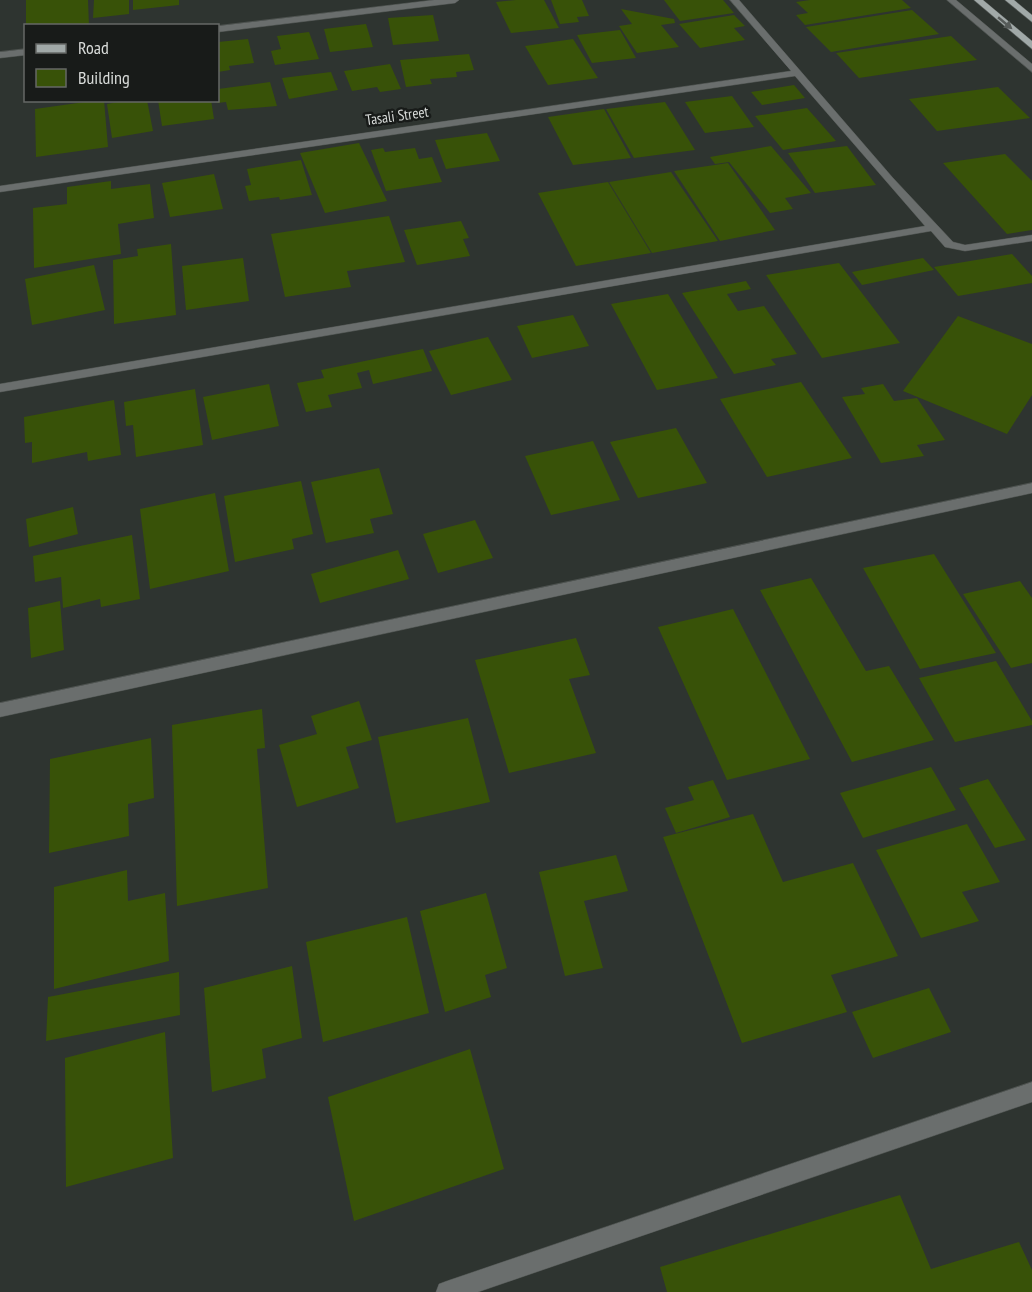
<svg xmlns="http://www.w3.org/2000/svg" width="1032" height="1292" viewBox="0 0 1032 1292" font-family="'PT Sans Narrow',sans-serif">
	<rect width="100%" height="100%" fill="#2e3430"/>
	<!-- building -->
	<g fill="#385208">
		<polygon points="26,0 88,0 89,26 26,26"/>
		<polygon points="94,0 129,0 129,14 93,18"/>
		<polygon points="133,0 179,0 179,5 133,10"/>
		<polygon points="516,0 544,0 559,28 511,33 496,2"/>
		<polygon points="551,0 582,0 589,16 577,17 579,22 560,24"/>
		<polygon points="664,0 723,0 734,13 680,21"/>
		<polygon points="810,0 902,0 911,8 805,25 796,15 808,13 796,2"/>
		<polygon points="621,9 674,19 675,23 661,25 679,47 637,53 619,26 632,24"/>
		<polygon points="912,10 939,34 831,52 806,27"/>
		<polygon points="433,15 439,41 393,45 388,18"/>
		<polygon points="734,15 745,26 734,28 745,40 700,48 679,24"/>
		<polygon points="366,24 373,47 330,52 324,29"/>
		<polygon points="620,30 636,58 592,63 577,35"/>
		<polygon points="309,32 319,59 275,65 271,51 281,49 277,36"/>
		<polygon points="951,36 977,60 859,78 836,53"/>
		<polygon points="248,39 254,63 229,66 230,70 218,72 218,42"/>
		<polygon points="573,39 598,78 548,85 525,46"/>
		<polygon points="469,54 474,70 456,72 457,77 430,79 432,84 406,87 400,60"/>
		<polygon points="390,64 401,89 380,92 377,87 352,91 344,71"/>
		<polygon points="331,72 338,90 289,99 282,78"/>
		<polygon points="270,82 277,106 228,110 226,102 217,103 218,89"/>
		<polygon points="794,85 805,98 762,105 751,92"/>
		<polygon points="998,87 1030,118 937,131 909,99"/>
		<polygon points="732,96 754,127 705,133 685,102"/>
		<polygon points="99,100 104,100 108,147 36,157 35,109"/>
		<polygon points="128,100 147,100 153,131 112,138 107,104"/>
		<polygon points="158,100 211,100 214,119 162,126"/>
		<polygon points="665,102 695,150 634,158 606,109"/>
		<polygon points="807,108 836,141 783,150 755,116"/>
		<polygon points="604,109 631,158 573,165 548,117"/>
		<polygon points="487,133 500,161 446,169 435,140"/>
		<polygon points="359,143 387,201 325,213 300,153"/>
		<polygon points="771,146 811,193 785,198 793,209 770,213 729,162 715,164 710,157"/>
		<polygon points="847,146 876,185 815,193 788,153"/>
		<polygon points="383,148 385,152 415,148 419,159 432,157 442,182 386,191 371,150"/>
		<polygon points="1005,154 1032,181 1032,230 1007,234 943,163"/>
		<polygon points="301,160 312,195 280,200 279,197 249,201 245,186 251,185 247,169"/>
		<polygon points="728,163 775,230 720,241 674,171"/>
		<polygon points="671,172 718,241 652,253 609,182"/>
		<polygon points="214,174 223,209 170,217 162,183"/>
		<polygon points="111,181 111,189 150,184 154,218 118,224 121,254 34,268 33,208 67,204 67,187"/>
		<polygon points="608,182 651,253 576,266 538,193"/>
		<polygon points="389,216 405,262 347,271 351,287 285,297 271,234"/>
		<polygon points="461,221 469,238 463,239 470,256 417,265 404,230"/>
		<polygon points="171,244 176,315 114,324 113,260 138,256 137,249"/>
		<polygon points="1012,254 1032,276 1032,283 958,296 934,267"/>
		<polygon points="243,258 249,301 186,310 182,266"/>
		<polygon points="923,258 934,270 862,285 852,272"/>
		<polygon points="839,263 900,343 822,358 766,275"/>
		<polygon points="94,265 105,310 32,325 25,279"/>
		<polygon points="746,281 751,289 727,294 738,311 764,306 797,354 771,359 776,365 734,374 682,293"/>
		<polygon points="668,294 718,378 657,390 611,304"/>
		<polygon points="573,315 589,346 532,358 517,326"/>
		<polygon points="958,316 1032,344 1032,395 1007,434 903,391"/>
		<polygon points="488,337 512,380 451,395 429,351"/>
		<polygon points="423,349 432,371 373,384 369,370 357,373 362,388 328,395 332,407 306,412 297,383 324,378 321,370"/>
		<polygon points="801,382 852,458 767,477 720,399"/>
		<polygon points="269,384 279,426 212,440 203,397"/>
		<polygon points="883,384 894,401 917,398 945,440 917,445 924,456 881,463 842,397 865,394 861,388"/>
		<polygon points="195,389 203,445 136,457 133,425 126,426 124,402"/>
		<polygon points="114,400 121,455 88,461 87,452 32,463 32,442 25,443 24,417"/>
		<polygon points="676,428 707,483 638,498 610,442"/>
		<polygon points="593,441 620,500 551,515 525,456"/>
		<polygon points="379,468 393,514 370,519 374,533 326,543 311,482"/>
		<polygon points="301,481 313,534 292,539 294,549 235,562 224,496"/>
		<polygon points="215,493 229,571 150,589 140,509"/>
		<polygon points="73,507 78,534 29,547 26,519"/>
		<polygon points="475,520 493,558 438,573 423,534"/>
		<polygon points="132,535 140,599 101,607 100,599 63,608 61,577 35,582 33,556"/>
		<polygon points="398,550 409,579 320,603 311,574"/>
		<polygon points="934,554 996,653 920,669 863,568"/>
		<polygon points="811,578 866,671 889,666 934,740 852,762 760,590"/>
		<polygon points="1020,581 1032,598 1032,663 1011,668 963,594"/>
		<polygon points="60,601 64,650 31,658 28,608"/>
		<polygon points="733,609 810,759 727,780 658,627"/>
		<polygon points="576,638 590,675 569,679 596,753 509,773 475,660"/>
		<polygon points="996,661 1032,721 1032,725 955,742 919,678"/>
		<polygon points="359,701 372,740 346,747 359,788 297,807 279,745 317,734 311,716"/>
		<polygon points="262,709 265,748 257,749 268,888 177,906 172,725"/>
		<polygon points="468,718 490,802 396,823 378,737"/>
		<polygon points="151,738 154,798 128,804 129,836 49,853 50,759"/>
		<polygon points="931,767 956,810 863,838 840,793"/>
		<polygon points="988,779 1026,840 995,848 959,788"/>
		<polygon points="713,780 730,817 676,833 665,808 694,800 688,787"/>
		<polygon points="753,814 783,882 853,863 898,956 831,975 847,1012 742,1043 663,837"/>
		<polygon points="967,824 1000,882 962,892 979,921 921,938 876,850"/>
		<polygon points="616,855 628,891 584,901 603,968 565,976 539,872"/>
		<polygon points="127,870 128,901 165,893 169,961 54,989 54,887"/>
		<polygon points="486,893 507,968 485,975 491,997 445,1012 420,911"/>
		<polygon points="407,917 429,1013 323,1042 306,942"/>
		<polygon points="292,966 302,1038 262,1049 266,1078 212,1092 204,988"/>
		<polygon points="179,972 180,1015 46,1041 48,997"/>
		<polygon points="929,988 951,1032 873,1058 852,1012"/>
		<polygon points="165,1032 173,1158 66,1187 65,1058"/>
		<polygon points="470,1049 504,1169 354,1221 328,1097"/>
		<polygon points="900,1195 931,1269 1019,1242 1032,1270 1032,1292 667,1292 660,1267"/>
	</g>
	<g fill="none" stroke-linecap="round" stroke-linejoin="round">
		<defs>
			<g id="minor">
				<polygon points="434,0 459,0 455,3 218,32 218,26"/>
				<polygon points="730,0 739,0 893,178 953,242 965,245 1032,235 1032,241 965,251 945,247 931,231 0,392 0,384 925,226 795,76 0,192 0,186 791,71"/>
				<polygon points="947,0 956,0 1032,64 1032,72"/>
				<polygon points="26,49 26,55 0,58 0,52"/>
				<polygon points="1032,483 1032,493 0,717 0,703"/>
				<polygon points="1032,1082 1032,1102 478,1292 436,1292 439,1284 447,1281"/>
			</g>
			<g id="major">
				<polygon points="974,0 983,0 1032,41 1032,49"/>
				<polygon points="1005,0 1014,0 1032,15 1032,22"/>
			</g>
		</defs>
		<!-- minor casing -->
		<use href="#minor" stroke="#4d524f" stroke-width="1"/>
		<!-- major casing -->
		<use href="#major" stroke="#4d524f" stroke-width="1"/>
		<!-- minor -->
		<use href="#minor" fill="#6a6e6d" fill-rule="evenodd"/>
		<!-- major -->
		<use href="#major" fill="#a1a9a8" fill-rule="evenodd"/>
	</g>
	<!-- one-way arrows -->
	<defs><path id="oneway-solid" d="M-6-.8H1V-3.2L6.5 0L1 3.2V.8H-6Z" transform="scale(1.5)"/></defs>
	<use fill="#565b59" href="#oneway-solid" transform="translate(1005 23) rotate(40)"/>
	<g text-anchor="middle" stroke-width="5" stroke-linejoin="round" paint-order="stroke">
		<!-- far-street labels -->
		<g font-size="15" fill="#d9dcda" stroke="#181b19">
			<text transform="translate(397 116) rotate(-8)" y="5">Tasali Street</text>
		</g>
	</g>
	<!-- legend -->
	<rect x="24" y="24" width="195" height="78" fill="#181b19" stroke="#656866" stroke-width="1.5"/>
	<rect x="36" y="44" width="30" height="9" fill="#a1a9a8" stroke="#656866" stroke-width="1.5"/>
	<text x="78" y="54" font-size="18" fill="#d9dcda">Road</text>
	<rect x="36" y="69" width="30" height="18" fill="#385208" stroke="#656866" stroke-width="1.5"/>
	<text x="78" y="84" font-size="18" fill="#d9dcda">Building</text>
</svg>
